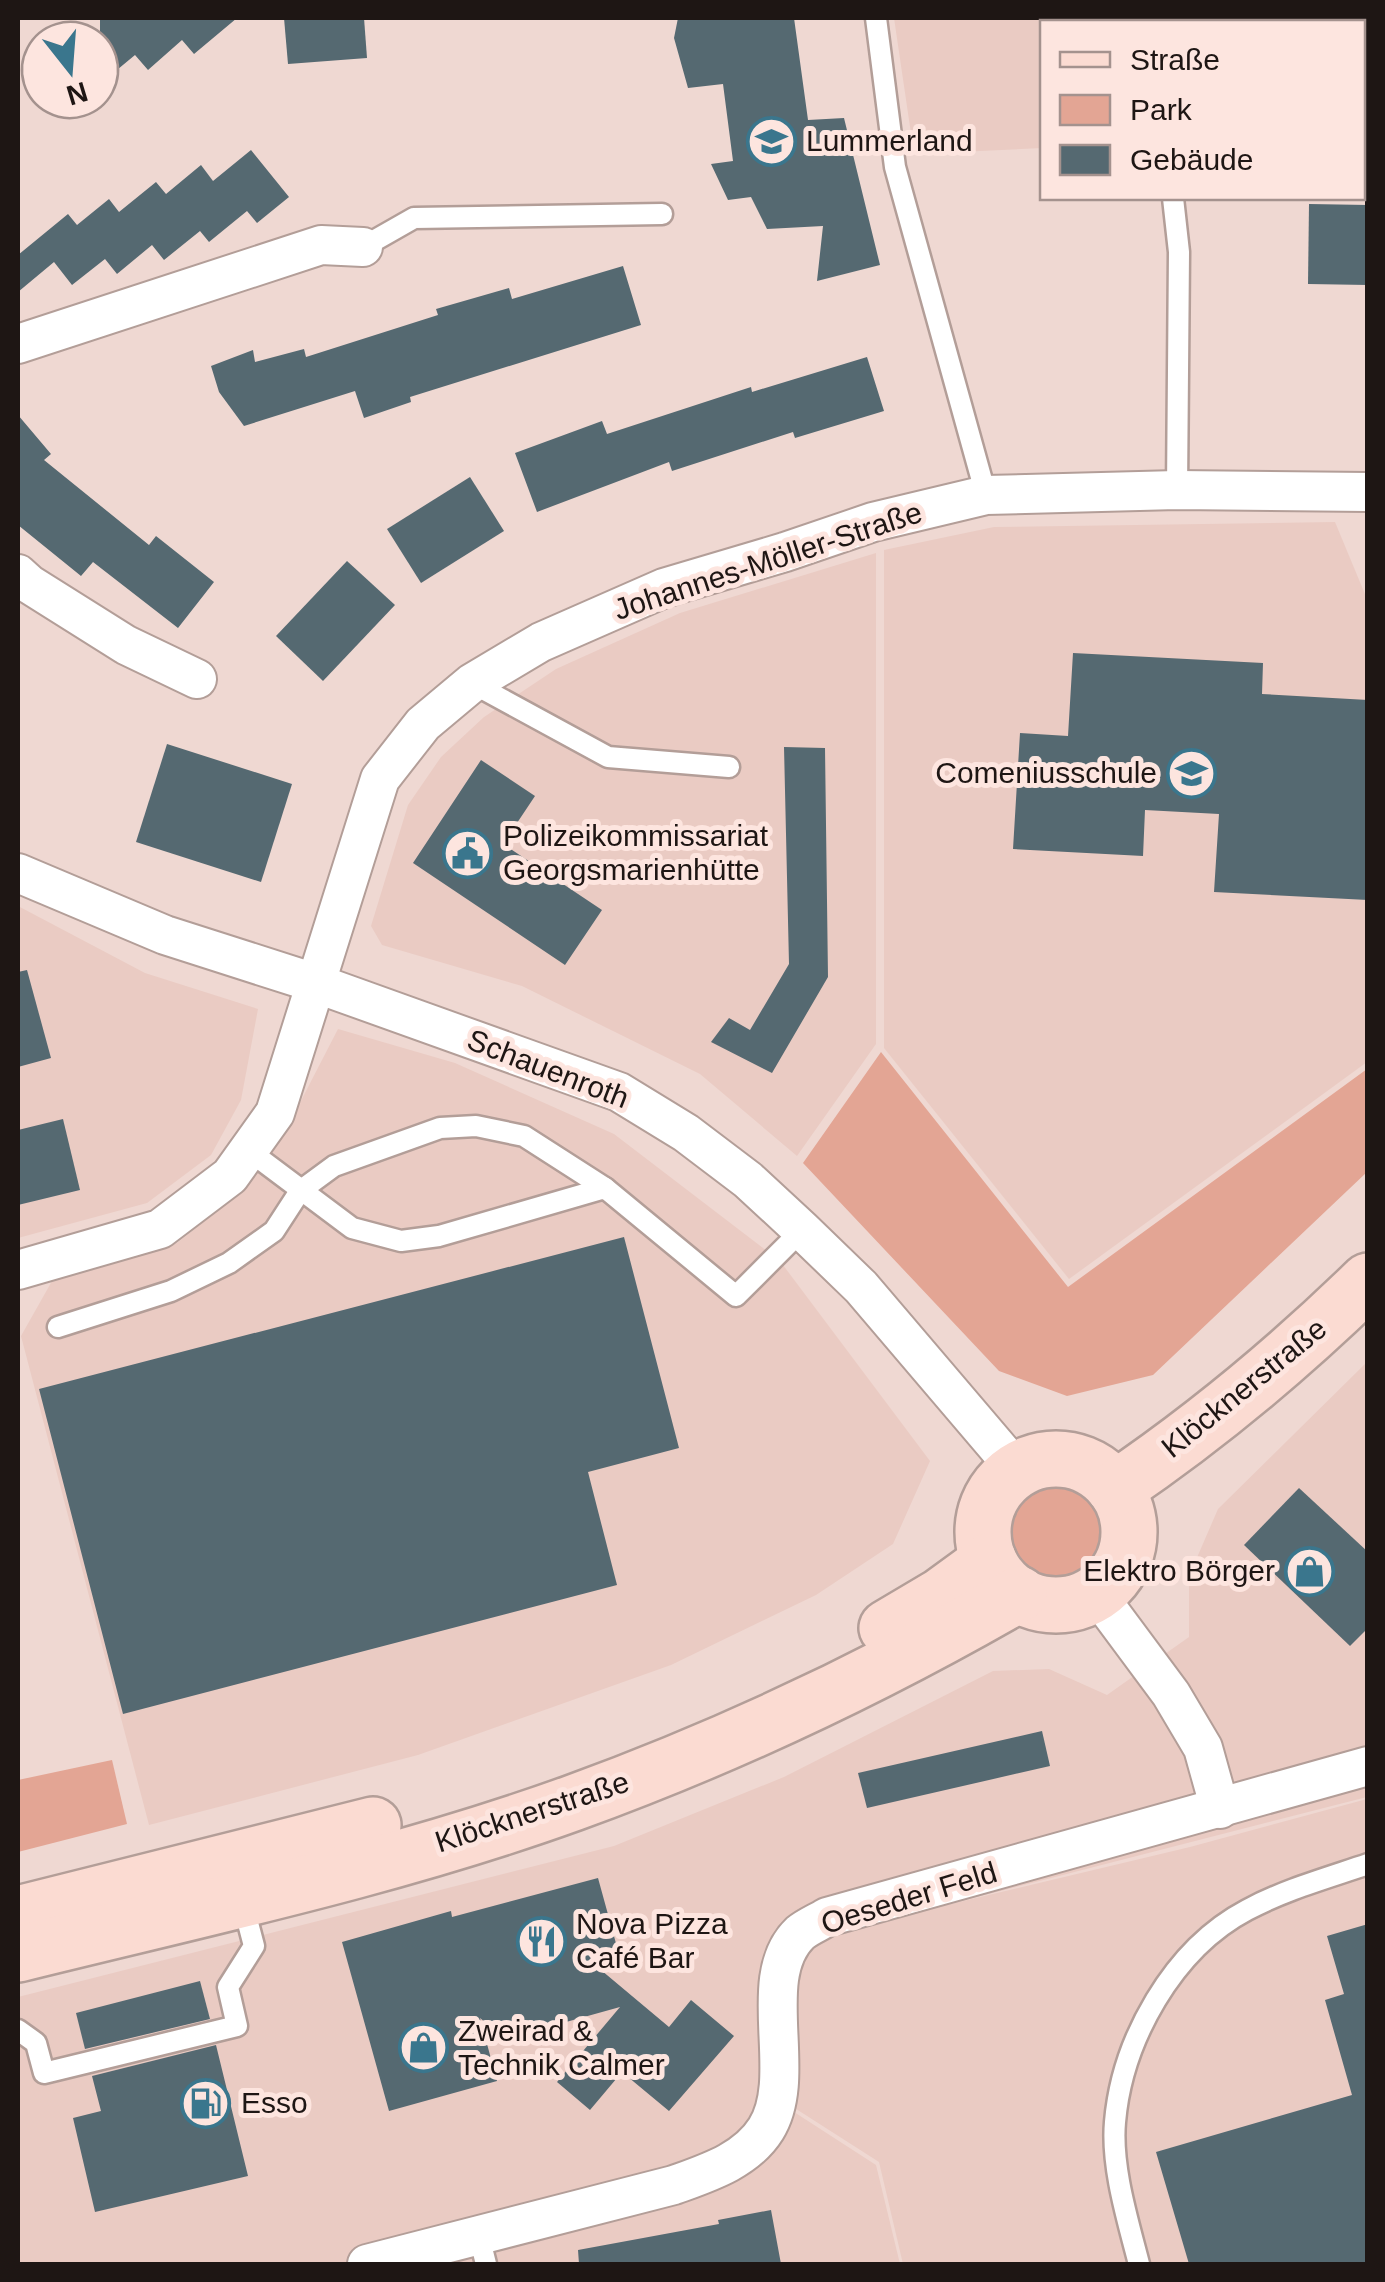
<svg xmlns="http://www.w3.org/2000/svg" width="1385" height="2282" viewBox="0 0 1385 2282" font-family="Arial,sans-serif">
	<rect width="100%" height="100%" fill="#efd8d2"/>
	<!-- built -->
	<g fill="#eacbc3">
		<polygon points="894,18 1367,18 1367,130 1363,130 1362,22 1042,22 1042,148 914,154"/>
		<polygon points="1335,522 1367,599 1367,1062 1069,1279 884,1048 884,550 994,527"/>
		<polygon points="876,553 876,1044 797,1156 700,1074 522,986 382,945 371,926 408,805 441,757 484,717 556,669 680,613"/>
		<polygon points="18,906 145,973 258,1009 241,1100 211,1155 147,1203 18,1238"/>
		<polygon points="338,1029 455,1063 614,1134 780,1261 930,1461 893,1544 816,1595 671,1665 418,1755 149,1825 21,1336 52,1281 177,1243 245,1189 289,1124"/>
		<polygon points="1367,1362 1367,1797 938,1907 1190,1847 1367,1799 1367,2264 903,2264 879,2162 793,2107 792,2022 800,1953 836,1931 909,1913 835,1928 797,1951 789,2026 791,2110 876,2165 900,2264 18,2264 18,1997 614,1846 784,1777 993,1671 1049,1669 1107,1695 1189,1637 1189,1576 1218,1509"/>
	</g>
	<!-- green -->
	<g fill="#e3a594">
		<polygon points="881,1052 1068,1287 1367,1069 1367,1172 1153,1375 1067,1396 999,1371 803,1163"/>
		<circle cx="1056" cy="1531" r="48"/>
		<polygon points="112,1760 127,1824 18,1852 18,1780"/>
	</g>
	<!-- building -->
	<g fill="#556971">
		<polygon points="100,18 237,18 194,54 182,40 148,70 135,55 100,84"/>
		<polygon points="284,18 364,18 367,58 288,64"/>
		<polygon points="678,18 794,18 808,120 844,118 880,265 817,281 823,226 767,229 751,197 728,200 711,164 733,161 723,84 688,88 674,38"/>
		<polygon points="251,150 289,197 257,223 247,211 209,242 200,231 164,260 152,245 117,274 105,259 72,285 54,262 18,292 18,255 68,214 77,225 109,199 119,212 156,182 166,194 201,165 213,181"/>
		<polygon points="1309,204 1368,205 1368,285 1308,284"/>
		<polygon points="623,266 641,325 410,397 411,402 364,418 355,391 244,426 219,392 211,366 253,350 255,362 304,349 306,357 438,315 436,309 509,288 512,299"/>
		<polygon points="867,357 884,411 795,438 793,432 672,471 669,462 537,512 515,453 602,421 607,434 751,387 752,392"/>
		<polygon points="18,415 51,454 44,460 149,545 156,536 214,582 178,628 93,562 81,576 18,525"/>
		<polygon points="470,477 504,531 421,583 387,529"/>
		<polygon points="347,561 395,605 323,681 276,636"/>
		<polygon points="1073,653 1263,663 1262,694 1368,700 1368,900 1214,892 1219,814 1145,810 1143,856 1013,849 1020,733 1068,736"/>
		<polygon points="167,744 292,784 261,882 136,842"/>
		<polygon points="784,747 825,748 828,977 772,1073 711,1042 729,1018 750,1030 789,964"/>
		<polygon points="481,760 535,796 503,844 602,910 565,965 413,863"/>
		<polygon points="27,970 51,1058 18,1067 18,972"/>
		<polygon points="63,1119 80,1190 18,1205 18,1130"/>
		<polygon points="624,1237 679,1448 588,1472 617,1585 123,1714 39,1389"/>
		<polygon points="1299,1488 1368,1552 1368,1628 1350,1646 1244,1545"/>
		<polygon points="1042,1731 1050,1766 867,1808 858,1773"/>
		<polygon points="598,1878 620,1958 595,1965 669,2027 691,2000 734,2036 669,2111 622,2072 590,2110 557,2082 620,2007 505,2039 480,2018 497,2081 389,2111 342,1942 451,1911 452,1917"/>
		<polygon points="1368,1924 1368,2264 1189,2264 1156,2152 1352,2095 1325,2000 1344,1994 1327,1936"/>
		<polygon points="200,1981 210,2019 85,2049 76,2013"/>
		<polygon points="216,2045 248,2176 95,2212 73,2118 101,2111 92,2076"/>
		<polygon points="771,2210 781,2264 579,2264 578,2250 719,2224 718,2220"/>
	</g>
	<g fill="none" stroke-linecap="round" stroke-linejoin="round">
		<defs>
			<g id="lane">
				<polyline points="876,18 895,167 986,495"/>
				<polyline points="1173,198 1179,252 1177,490"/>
				<polyline points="363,247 414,218 662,214"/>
				<polyline points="472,683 608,757 729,767"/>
				<polyline points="248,1150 352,1228 401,1241 439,1236 605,1188 736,1296 802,1230"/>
				<polyline points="58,1327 171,1291 229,1263 274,1231 300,1191 334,1166 440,1128 476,1126 524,1136 605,1188"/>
				<polyline points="18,2030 36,2043 44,2073 237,2026 228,1987 254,1946 242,1900"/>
				<polyline points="479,2236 486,2264"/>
				<path d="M 1139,2264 C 1128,2221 1111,2167 1115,2122 C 1122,2040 1173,1949 1247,1910 C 1284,1890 1327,1878 1368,1864"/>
			</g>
			<g id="street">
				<polyline points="18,344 321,245 363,247"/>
				<polyline points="18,574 29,584 126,645 197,679"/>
				<polyline points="18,873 165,935 315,983 619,1092 686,1133 748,1180 802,1230 861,1287 1016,1469"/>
				<polyline points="18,1270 160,1229 230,1176 275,1113 380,779 423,724 472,683 541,642 664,588 785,552 873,522 986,495 1177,490 1368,492"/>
				<polyline points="1096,1593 1171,1694 1203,1748 1220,1809"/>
				<path d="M 367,2264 L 674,2185 C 707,2173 746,2161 766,2129 C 800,2075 753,1978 800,1933 C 807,1927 819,1922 827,1917 L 1368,1766"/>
			</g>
			<g id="secondary">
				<circle cx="1056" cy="1532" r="73"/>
				<path d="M 1115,1489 C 1205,1428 1290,1357 1368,1281"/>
				<polyline points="887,1628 941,1596 989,1561"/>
				<polyline points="18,1914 373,1825"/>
				<path d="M 18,1954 C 203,1908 393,1868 573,1803 C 727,1747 877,1676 1019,1594"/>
			</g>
		</defs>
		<!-- lane casing -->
		<use href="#lane" stroke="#b39e98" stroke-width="25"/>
		<!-- street casing -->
		<use href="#street" stroke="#b39e98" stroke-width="42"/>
		<!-- secondary casing -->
		<use href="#secondary" stroke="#b39e98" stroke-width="60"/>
		<!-- lane -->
		<use href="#lane" stroke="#fff" stroke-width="20"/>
		<!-- street -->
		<use href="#street" stroke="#fff" stroke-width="38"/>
		<!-- secondary -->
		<use href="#secondary" stroke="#fbdbd2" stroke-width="55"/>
	</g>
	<!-- icons -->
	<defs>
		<symbol id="school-ring" viewBox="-11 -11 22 22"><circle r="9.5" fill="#fde5df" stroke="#3a768d" stroke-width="1.5"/><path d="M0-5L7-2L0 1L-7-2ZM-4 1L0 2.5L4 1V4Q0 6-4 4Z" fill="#3a768d"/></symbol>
		<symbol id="civic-ring" viewBox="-11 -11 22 22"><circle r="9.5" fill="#fde5df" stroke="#3a768d" stroke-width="1.5"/><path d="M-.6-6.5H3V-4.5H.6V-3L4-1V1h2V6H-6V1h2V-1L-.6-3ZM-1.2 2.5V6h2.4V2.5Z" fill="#3a768d"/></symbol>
		<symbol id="shop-ring" viewBox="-11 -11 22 22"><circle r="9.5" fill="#fde5df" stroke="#3a768d" stroke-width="1.5"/><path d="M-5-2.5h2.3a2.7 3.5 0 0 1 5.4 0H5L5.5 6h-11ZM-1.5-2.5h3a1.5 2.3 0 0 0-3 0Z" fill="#3a768d"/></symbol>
		<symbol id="restaurant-ring" viewBox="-11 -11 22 22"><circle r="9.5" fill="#fde5df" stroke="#3a768d" stroke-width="1.5"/><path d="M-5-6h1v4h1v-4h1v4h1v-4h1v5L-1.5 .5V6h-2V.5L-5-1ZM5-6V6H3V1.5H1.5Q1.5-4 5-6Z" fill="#3a768d"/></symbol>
		<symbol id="fuel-ring" viewBox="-11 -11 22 22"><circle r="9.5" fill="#fde5df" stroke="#3a768d" stroke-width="1.5"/><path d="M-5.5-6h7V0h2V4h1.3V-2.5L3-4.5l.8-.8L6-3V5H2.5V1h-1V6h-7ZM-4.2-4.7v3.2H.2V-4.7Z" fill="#3a768d"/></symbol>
	</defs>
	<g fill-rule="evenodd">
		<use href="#school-ring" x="744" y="114" width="55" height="55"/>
		<use href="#school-ring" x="1164" y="746" width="55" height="55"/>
		<use href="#civic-ring" x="440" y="826" width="55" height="55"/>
		<use href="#shop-ring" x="1282" y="1544" width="55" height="55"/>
		<use href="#restaurant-ring" x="514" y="1914" width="55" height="55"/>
		<use href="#shop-ring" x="396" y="2020" width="55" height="55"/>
		<use href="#fuel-ring" x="178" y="2076" width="55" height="55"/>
	</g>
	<g text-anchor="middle" stroke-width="10" stroke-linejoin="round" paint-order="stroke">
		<!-- poi labels -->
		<g font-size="30" fill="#1e1614" stroke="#fde5df" text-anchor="start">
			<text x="806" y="151">Lummerland</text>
			<text x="1157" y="783" text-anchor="end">Comeniusschule</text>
			<text x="503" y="846">Polizeikommissariat<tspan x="503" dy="34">Georgsmarienhütte</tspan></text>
			<text x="1275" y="1581" text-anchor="end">Elektro Börger</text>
			<text x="576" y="1934">Nova Pizza<tspan x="576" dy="34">Café Bar</tspan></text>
			<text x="458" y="2041">Zweirad &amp;<tspan x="458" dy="34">Technik Calmer</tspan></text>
			<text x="241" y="2113">Esso</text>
		</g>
		<!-- street labels -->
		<g font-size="30" fill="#1e1614" stroke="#fde5df">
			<text transform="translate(768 561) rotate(-18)" y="10">Johannes-Möller-Straße</text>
			<text transform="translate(548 1069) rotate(21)" y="10">Schauenroth</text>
			<text transform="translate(1244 1388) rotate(-39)" y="10">Klöcknerstraße</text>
			<text transform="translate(532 1812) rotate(-18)" y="10">Klöcknerstraße</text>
			<text transform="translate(909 1898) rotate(-17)" y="10">Oeseder Feld</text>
		</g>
	</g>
	<!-- border -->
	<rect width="1385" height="2282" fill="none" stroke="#1e1614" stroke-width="40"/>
	<!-- legend -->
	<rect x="1040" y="20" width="325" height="180" fill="#fde5df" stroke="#a4928e" stroke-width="2.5"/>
	<rect x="1060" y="52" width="50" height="15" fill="#fbdbd2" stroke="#a4928e" stroke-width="2.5"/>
	<text x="1130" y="70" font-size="30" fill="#1e1614">Straße</text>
	<rect x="1060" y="95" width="50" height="30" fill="#e3a594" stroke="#a4928e" stroke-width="2.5"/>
	<text x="1130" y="120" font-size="30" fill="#1e1614">Park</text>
	<rect x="1060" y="145" width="50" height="30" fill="#556971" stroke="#a4928e" stroke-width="2.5"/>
	<text x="1130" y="170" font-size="30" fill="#1e1614">Gebäude</text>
	<!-- north arrow -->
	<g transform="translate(70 70) rotate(163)"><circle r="48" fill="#fde5df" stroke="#a4928e" stroke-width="2.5"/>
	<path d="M0-8L18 38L0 25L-18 38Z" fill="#3a768d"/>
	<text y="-15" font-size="28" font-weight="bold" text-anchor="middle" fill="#1e1614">N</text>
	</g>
</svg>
